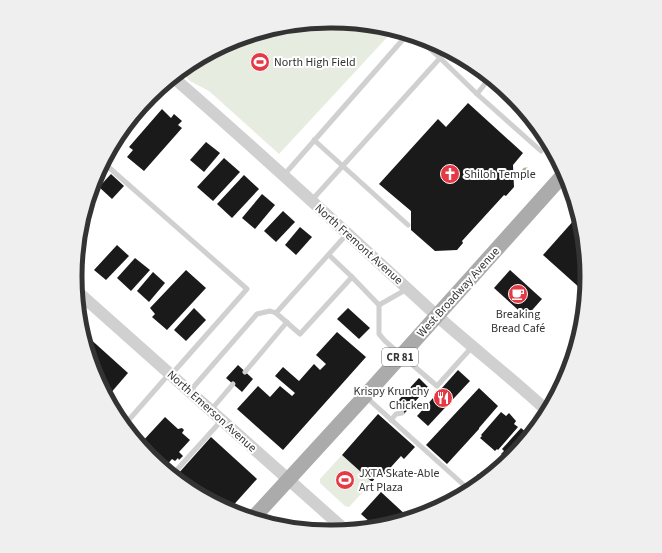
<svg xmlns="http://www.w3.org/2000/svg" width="662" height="553" viewBox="0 0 662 553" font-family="'Source Sans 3',sans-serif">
	<rect width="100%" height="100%" fill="#fff"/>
	<!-- green -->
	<g fill="#e6ecdf">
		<polygon points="331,21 391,33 279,154 209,91 190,81 183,74 233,40"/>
		<polygon points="342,455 372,482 349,507 345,506 320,483 320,479"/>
	</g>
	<!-- building -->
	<g fill="#1a1a1a">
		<polygon points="468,103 523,153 513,165 514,187 506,196 504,195 462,241 463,243 457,250 435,251 411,230 411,211 379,184 438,119 446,127"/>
		<polygon points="162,109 171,118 174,114 182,121 178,125 182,128 144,171 127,157 133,150 129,147"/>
		<polygon points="206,142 220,153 204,172 190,160"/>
		<polygon points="224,158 240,172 213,201 197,187"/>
		<polygon points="111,174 124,186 112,199 99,187"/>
		<polygon points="244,175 259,189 232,218 217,204"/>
		<polygon points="262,194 275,205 255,229 242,218"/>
		<polygon points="283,211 295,222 276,242 264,231"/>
		<polygon points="575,219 586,277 585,285 581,289 543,255"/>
		<polygon points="300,227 312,237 296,255 285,245"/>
		<polygon points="117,245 129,256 106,280 94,270"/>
		<polygon points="135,258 150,270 131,291 117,278"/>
		<polygon points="186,270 206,288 167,330 152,317 155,314 150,308"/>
		<polygon points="510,270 542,299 526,317 494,288"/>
		<polygon points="153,272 165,283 149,302 137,291"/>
		<polygon points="194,308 206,320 186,341 174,330"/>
		<polygon points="348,308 370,328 359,339 337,319"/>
		<polygon points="337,332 366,357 283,450 237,409 258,386 270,397 280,386 292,396 295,393 275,376 283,367 299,381 314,364 320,370 326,364 316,355"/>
		<polygon points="87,336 128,373 109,395 95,374"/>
		<polygon points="571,356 568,370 562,365"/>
		<polygon points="238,365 253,379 242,392 226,378"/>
		<polygon points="458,370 470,381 428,426 417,416"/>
		<polygon points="419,378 428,387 404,414 394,405"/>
		<polygon points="479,388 498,406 479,428 479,429 447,464 426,445"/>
		<polygon points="501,412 506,416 509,413 516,421 514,424 518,427 498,450 497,449 495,451 480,438 482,436 481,435"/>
		<polygon points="378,414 415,447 404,459 401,456 382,477 374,471 372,473 376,477 372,482 342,455"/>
		<polygon points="165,417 178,429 182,428 184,430 182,433 190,440 179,452 183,456 179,460 178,458 175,461 172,459 165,467 150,457 141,443"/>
		<polygon points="521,428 527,433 526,435 512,457 508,460 501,454 504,451 502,449"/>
		<polygon points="211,437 257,479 229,510 177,475"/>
		<polygon points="478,474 482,477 468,486"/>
		<polygon points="381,492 408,517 372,524 361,514"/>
	</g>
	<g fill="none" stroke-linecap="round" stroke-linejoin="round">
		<!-- service -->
		<g stroke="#d0d0d0" stroke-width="5">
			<polyline points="440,58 477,94 488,80"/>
			<polyline points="477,94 541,151"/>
			<polyline points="314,140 408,225"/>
			<polyline points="105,164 247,289 171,375"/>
			<polyline points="284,175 406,36"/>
			<polyline points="312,200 440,58 419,39"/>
			<polyline points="352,277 379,305 379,334 385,341 437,386 472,347"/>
			<polyline points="379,305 407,289"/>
			<polyline points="276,313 300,334 352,277 329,255"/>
			<polyline points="245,372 287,322"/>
			<polyline points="190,391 257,314 270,311 276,313 347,234"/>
			<polyline points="366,397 466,487"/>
			<polyline points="211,410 233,384"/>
			<polyline points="391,420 396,414 402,413"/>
			<polyline points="127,422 169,374"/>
			<polyline points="174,473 221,421"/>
		</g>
		<!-- tertiary -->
		<g stroke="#d0d0d0" stroke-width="12">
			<path d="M 175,79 C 264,156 350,236 436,315 C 472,347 509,376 544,408"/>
			<polyline points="79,293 344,529"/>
		</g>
		<!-- primary -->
		<polyline stroke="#ababab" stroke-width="15" points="254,517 365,396 564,174"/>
	</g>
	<!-- trees -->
	<circle fill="#a2b095" cx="526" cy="172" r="4.5"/>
	<!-- icons -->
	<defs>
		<symbol id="stadium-disc" viewBox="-11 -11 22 22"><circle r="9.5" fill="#e63946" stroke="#fff"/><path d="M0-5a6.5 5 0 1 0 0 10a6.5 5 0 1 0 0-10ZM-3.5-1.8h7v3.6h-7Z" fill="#fff"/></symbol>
		<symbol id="church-disc" viewBox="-11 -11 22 22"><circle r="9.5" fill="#e63946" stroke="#fff"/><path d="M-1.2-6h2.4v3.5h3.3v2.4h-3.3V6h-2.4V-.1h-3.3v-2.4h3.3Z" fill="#fff"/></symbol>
		<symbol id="cafe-disc" viewBox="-11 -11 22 22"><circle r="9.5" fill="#e63946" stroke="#fff"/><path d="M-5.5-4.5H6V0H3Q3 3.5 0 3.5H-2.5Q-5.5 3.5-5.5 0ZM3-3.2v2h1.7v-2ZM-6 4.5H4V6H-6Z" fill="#fff"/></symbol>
		<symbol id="restaurant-disc" viewBox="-11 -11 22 22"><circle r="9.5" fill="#e63946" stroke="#fff"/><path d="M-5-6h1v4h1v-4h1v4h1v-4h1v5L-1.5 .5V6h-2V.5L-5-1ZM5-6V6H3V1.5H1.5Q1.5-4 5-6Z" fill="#fff"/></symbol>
	</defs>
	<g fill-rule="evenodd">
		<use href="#stadium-disc" x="249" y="51" width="22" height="22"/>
		<use href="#church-disc" x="439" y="163" width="22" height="22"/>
		<use href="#cafe-disc" x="507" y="283" width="22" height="22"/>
		<use href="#restaurant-disc" x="432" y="387" width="22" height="22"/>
		<use href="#stadium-disc" x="334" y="469" width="22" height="22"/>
	</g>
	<g text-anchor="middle" stroke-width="4" stroke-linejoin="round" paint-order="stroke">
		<!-- shield labels -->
		<rect fill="#fff" stroke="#707070" stroke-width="1" x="382" y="348" width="36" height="18" rx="3"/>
		<g font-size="11" font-weight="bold" fill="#333">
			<text x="400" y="361">CR 81</text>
		</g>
		<!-- poi labels -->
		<g font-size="12" fill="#333" stroke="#fff" text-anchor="start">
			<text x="274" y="66">North High Field</text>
			<text x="464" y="178">Shiloh Temple</text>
			<text x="518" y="318" text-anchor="middle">Breaking<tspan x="518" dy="14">Bread Café</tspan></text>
			<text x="429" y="395" text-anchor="end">Krispy Krunchy<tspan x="429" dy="14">Chicken</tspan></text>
			<text x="359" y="477">JXTA Skate-Able<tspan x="359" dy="14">Art Plaza</tspan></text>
		</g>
		<!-- street labels -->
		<g font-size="12" fill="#333" stroke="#fff">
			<text transform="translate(359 244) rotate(42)" y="4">North Fremont Avenue</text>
			<text transform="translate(458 292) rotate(-48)" y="4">West Broadway Avenue</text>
			<text transform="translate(212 411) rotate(42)" y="4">North Emerson Avenue</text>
		</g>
	</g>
	<!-- crop -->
	<path d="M0 0H662V553H0ZM330 28H332A248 248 0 0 1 580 276V277A248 248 0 0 1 332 525H330A248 248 0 0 1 82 277V276A248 248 0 0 1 330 28Z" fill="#efefef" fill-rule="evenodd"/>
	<path fill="none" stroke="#333" stroke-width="5" d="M330 28H332A248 248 0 0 1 580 276V277A248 248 0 0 1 332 525H330A248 248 0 0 1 82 277V276A248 248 0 0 1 330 28Z"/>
</svg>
